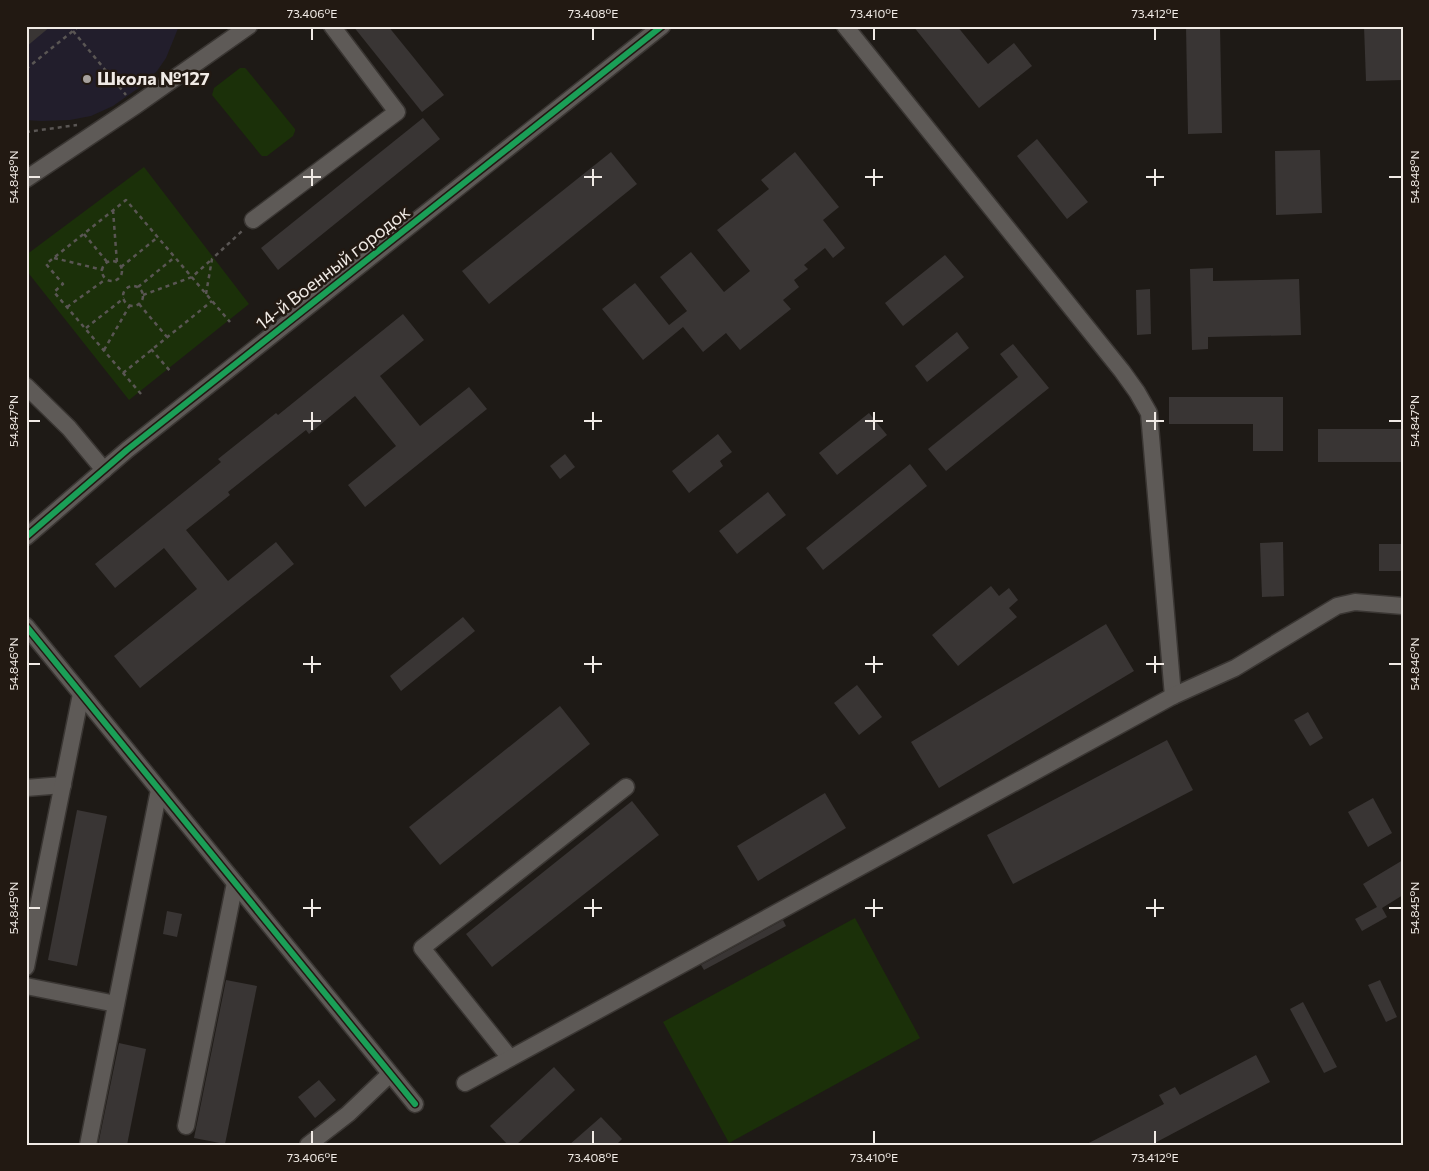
<svg xmlns="http://www.w3.org/2000/svg" width="1429" height="1171" viewBox="0 0 1429 1171" font-family="Commissioner,sans-serif">
	<rect width="100%" height="100%" fill="#1e1a16"/>
	<!-- education -->
	<polygon fill="#221e2c" points="26,26 179,26 166,58 157,71 140,87 113,106 91,116 70,120 41,121 26,120"/>
	<!-- green -->
	<g fill="#1b3009">
		<polygon points="240,68 245,68 247,70 295,129 295,131 293,136 267,156 262,156 260,154 212,95 214,88"/>
		<polygon points="144,167 249,304 129,400 26,270 26,255"/>
		<polygon points="855,918 920,1038 729,1143 663,1022"/>
	</g>
	<!-- building -->
	<g fill="#393534">
		<polygon points="26,26 51,26 26,47"/>
		<polygon points="353,26 388,26 444,95 422,112"/>
		<polygon points="913,26 957,26 988,64 1014,43 1032,66 979,108"/>
		<polygon points="1186,26 1220,26 1222,133 1188,134"/>
		<polygon points="1364,26 1402,26 1403,80 1366,81"/>
		<polygon points="423,118 440,139 278,270 261,248"/>
		<polygon points="1037,139 1088,202 1067,219 1017,156"/>
		<polygon points="1320,150 1322,213 1276,215 1275,151"/>
		<polygon points="611,152 637,184 489,304 462,271"/>
		<polygon points="795,152 839,207 823,220 845,248 833,258 825,248 804,265 808,269 794,280 799,287 783,300 791,309 740,350 726,333 703,352 683,327 643,360 602,309 635,283 669,325 687,311 660,277 691,252 724,292 750,271 717,230 769,189 761,180"/>
		<polygon points="945,255 964,277 903,326 885,303"/>
		<polygon points="1213,268 1213,281 1299,279 1301,335 1208,337 1208,349 1192,350 1190,269"/>
		<polygon points="1150,289 1151,334 1137,335 1136,290"/>
		<polygon points="403,314 424,340 380,376 420,426 469,387 487,409 365,507 348,485 396,446 355,396 309,434 306,430 228,492 230,495 186,530 228,581 276,542 294,564 140,688 114,656 197,589 164,548 115,588 95,564 221,462 218,459 276,413 278,415"/>
		<polygon points="957,332 969,348 927,382 915,366"/>
		<polygon points="1013,344 1049,388 946,471 928,449 1018,377 1000,354"/>
		<polygon points="1169,397 1283,397 1283,451 1253,451 1253,424 1169,424"/>
		<polygon points="869,413 887,435 837,475 819,453"/>
		<rect x="1318" y="429" width="84" height="33"/>
		<polygon points="718,434 732,452 720,461 723,466 689,493 672,471"/>
		<polygon points="565,454 575,467 560,479 550,466"/>
		<polygon points="910,464 927,486 823,570 806,548"/>
		<polygon points="768,492 786,515 737,554 719,531"/>
		<polygon points="1283,542 1284,596 1262,597 1260,543"/>
		<rect x="1379" y="544" width="24" height="27"/>
		<polygon points="991,586 999,596 1009,588 1018,600 1009,608 1017,617 958,666 932,635"/>
		<polygon points="463,617 475,631 401,691 390,676"/>
		<polygon points="1106,624 1134,671 939,788 911,742"/>
		<polygon points="857,685 882,717 859,735 834,703"/>
		<polygon points="560,706 590,744 440,865 409,827"/>
		<polygon points="1308,712 1323,738 1310,746 1294,720"/>
		<polygon points="1167,740 1193,790 1013,884 987,835"/>
		<polygon points="825,793 846,828 758,881 737,846"/>
		<polygon points="1373,798 1392,833 1368,847 1348,812"/>
		<polygon points="632,801 659,835 492,967 466,934"/>
		<polygon points="77,810 107,816 77,966 48,960"/>
		<polygon points="1403,860 1403,895 1382,908 1387,917 1362,931 1355,919 1377,907 1363,884"/>
		<polygon points="167,911 182,914 177,937 163,934"/>
		<polygon points="783,920 786,926 704,970 701,965"/>
		<polygon points="226,980 257,986 225,1144 194,1138"/>
		<polygon points="1380,980 1397,1017 1386,1022 1368,985"/>
		<polygon points="1303,1002 1337,1067 1324,1073 1290,1009"/>
		<polygon points="119,1043 146,1049 127,1145 98,1145"/>
		<polygon points="1256,1055 1270,1082 1151,1145 1085,1145 1164,1104 1159,1095 1175,1087 1180,1095"/>
		<polygon points="554,1067 575,1090 516,1145 508,1145 490,1126"/>
		<polygon points="319,1080 336,1100 315,1118 298,1097"/>
		<polygon points="601,1117 622,1139 616,1145 569,1145"/>
	</g>
	<g fill="none" stroke-linecap="round" stroke-linejoin="round">
		<defs>
			<g id="minor">
				<polyline points="845,26 1122,371 1137,392 1149,413 1173,696"/>
				<polyline points="26,179 135,106 249,26"/>
				<polyline points="253,220 397,112 332,26"/>
				<polyline points="26,386 69,428 104,470"/>
				<polyline points="26,537 127,450 662,26"/>
				<polyline points="26,626 415,1104"/>
				<polyline points="26,788 63,785"/>
				<polyline points="26,967 81,694"/>
				<polyline points="26,986 116,1004"/>
				<polyline points="510,1058 422,948 626,787"/>
				<polyline points="465,1083 1173,696 1235,668 1337,606 1355,602 1403,606"/>
				<polyline points="186,1126 235,883"/>
				<polyline points="88,1145 159,790"/>
				<polyline points="308,1145 348,1114 390,1074"/>
			</g>
		</defs>
		<!-- minor casing -->
		<use href="#minor" stroke="#3a3633" stroke-width="19"/>
		<!-- path -->
		<g stroke="#5a5654" stroke-width="2.5" stroke-dasharray="4 4" stroke-linecap="butt">
			<polyline points="73,31 126,95"/>
			<polyline points="26,69 79,26"/>
			<polyline points="26,132 77,125"/>
			<polyline points="113,210 117,263"/>
			<polyline points="84,234 108,263"/>
			<polyline points="54,258 103,270"/>
			<circle cx="112" cy="271" r="10"/>
			<polyline points="121,267 158,237"/>
			<circle cx="133" cy="296" r="10"/>
			<polyline points="138,287 175,257"/>
			<polyline points="206,294 212,259 242,231"/>
			<polyline points="143,295 192,277 211,260"/>
			<polyline points="139,304 167,337"/>
			<polyline points="67,307 106,279"/>
			<polyline points="86,328 124,298"/>
			<polyline points="151,349 170,371"/>
			<polyline points="104,350 130,305"/>
			<polyline points="123,373 212,301"/>
			<polyline points="141,394 54,292 63,284 46,264 126,200 230,322"/>
		</g>
		<!-- minor -->
		<use href="#minor" stroke="#5e5a57" stroke-width="16"/>
		<defs>
			<g id="cycleway">
				<polyline points="26,537 127,450 662,26"/>
				<polyline points="26,626 415,1104"/>
			</g>
		</defs>
		<!-- cycleway casing -->
		<use href="#cycleway" stroke="#221912" stroke-width="9"/>
		<!-- cycleway -->
		<use href="#cycleway" stroke="#1a9f57" stroke-width="6"/>
	</g>
	<!-- ticks -->
	<path fill="none" stroke="#f0eae5" stroke-width="2" d="M 312,28 L 312,40M 593,28 L 593,40M 874,28 L 874,40M 1155,28 L 1155,40M 312,169 L 312,186M 593,169 L 593,186M 874,169 L 874,186M 1155,169 L 1155,186M 28,177 L 40,177M 303,177 L 321,177M 584,177 L 602,177M 865,177 L 883,177M 1146,177 L 1164,177M 1389,177 L 1402,177M 312,412 L 312,430M 593,412 L 593,430M 874,412 L 874,430M 1155,412 L 1155,430M 28,421 L 40,421M 303,421 L 321,421M 584,421 L 602,421M 865,421 L 883,421M 1146,421 L 1164,421M 1389,421 L 1402,421M 312,656 L 312,673M 593,656 L 593,673M 874,656 L 874,673M 1155,656 L 1155,673M 28,664 L 40,664M 303,664 L 321,664M 584,664 L 602,664M 865,664 L 883,664M 1146,664 L 1164,664M 1389,664 L 1402,664M 312,899 L 312,917M 593,899 L 593,917M 874,899 L 874,917M 1155,899 L 1155,917M 28,908 L 40,908M 303,908 L 321,908M 584,908 L 602,908M 865,908 L 883,908M 1146,908 L 1164,908M 1389,908 L 1402,908M 312,1131 L 312,1144M 593,1131 L 593,1144M 874,1131 L 874,1144M 1155,1131 L 1155,1144"/>
	<!-- markers -->
	<circle fill="#a6a19d" stroke="#221912" stroke-width="2" cx="87" cy="79" r="5"/>
	<g text-anchor="middle" stroke-width="5" stroke-linejoin="round" paint-order="stroke">
		<!-- poi labels -->
		<g font-size="18" font-weight="bold" fill="#f0eae5" stroke="#221912" text-anchor="start">
			<text x="97" y="85">Школа №127</text>
		</g>
		<!-- street labels -->
		<g font-size="18" fill="#f0eae5" stroke="#221912">
			<text transform="translate(333 268) rotate(-38)" y="6">14-й Военный городок</text>
		</g>
	</g>
	<!-- border -->
	<rect width="1429" height="1171" fill="none" stroke="#221912" stroke-width="55"/>
	<rect x="28" y="28" width="1374" height="1116" fill="none" stroke="#f0eae5" stroke-width="2"/>
	<g font-size="12" text-anchor="middle" fill="#f0eae5">
		<text x="312" y="18">73.406°E</text>
		<text x="593" y="18">73.408°E</text>
		<text x="874" y="18">73.410°E</text>
		<text x="1155" y="18">73.412°E</text>
		<text transform="translate(14 177) rotate(-90)" y="4">54.848°N</text>
		<text transform="translate(1415 177) rotate(-90)" y="4">54.848°N</text>
		<text transform="translate(14 421) rotate(-90)" y="4">54.847°N</text>
		<text transform="translate(1415 421) rotate(-90)" y="4">54.847°N</text>
		<text transform="translate(14 664) rotate(-90)" y="4">54.846°N</text>
		<text transform="translate(1415 664) rotate(-90)" y="4">54.846°N</text>
		<text transform="translate(14 908) rotate(-90)" y="4">54.845°N</text>
		<text transform="translate(1415 908) rotate(-90)" y="4">54.845°N</text>
		<text x="312" y="1162">73.406°E</text>
		<text x="593" y="1162">73.408°E</text>
		<text x="874" y="1162">73.410°E</text>
		<text x="1155" y="1162">73.412°E</text>
	</g>
</svg>
